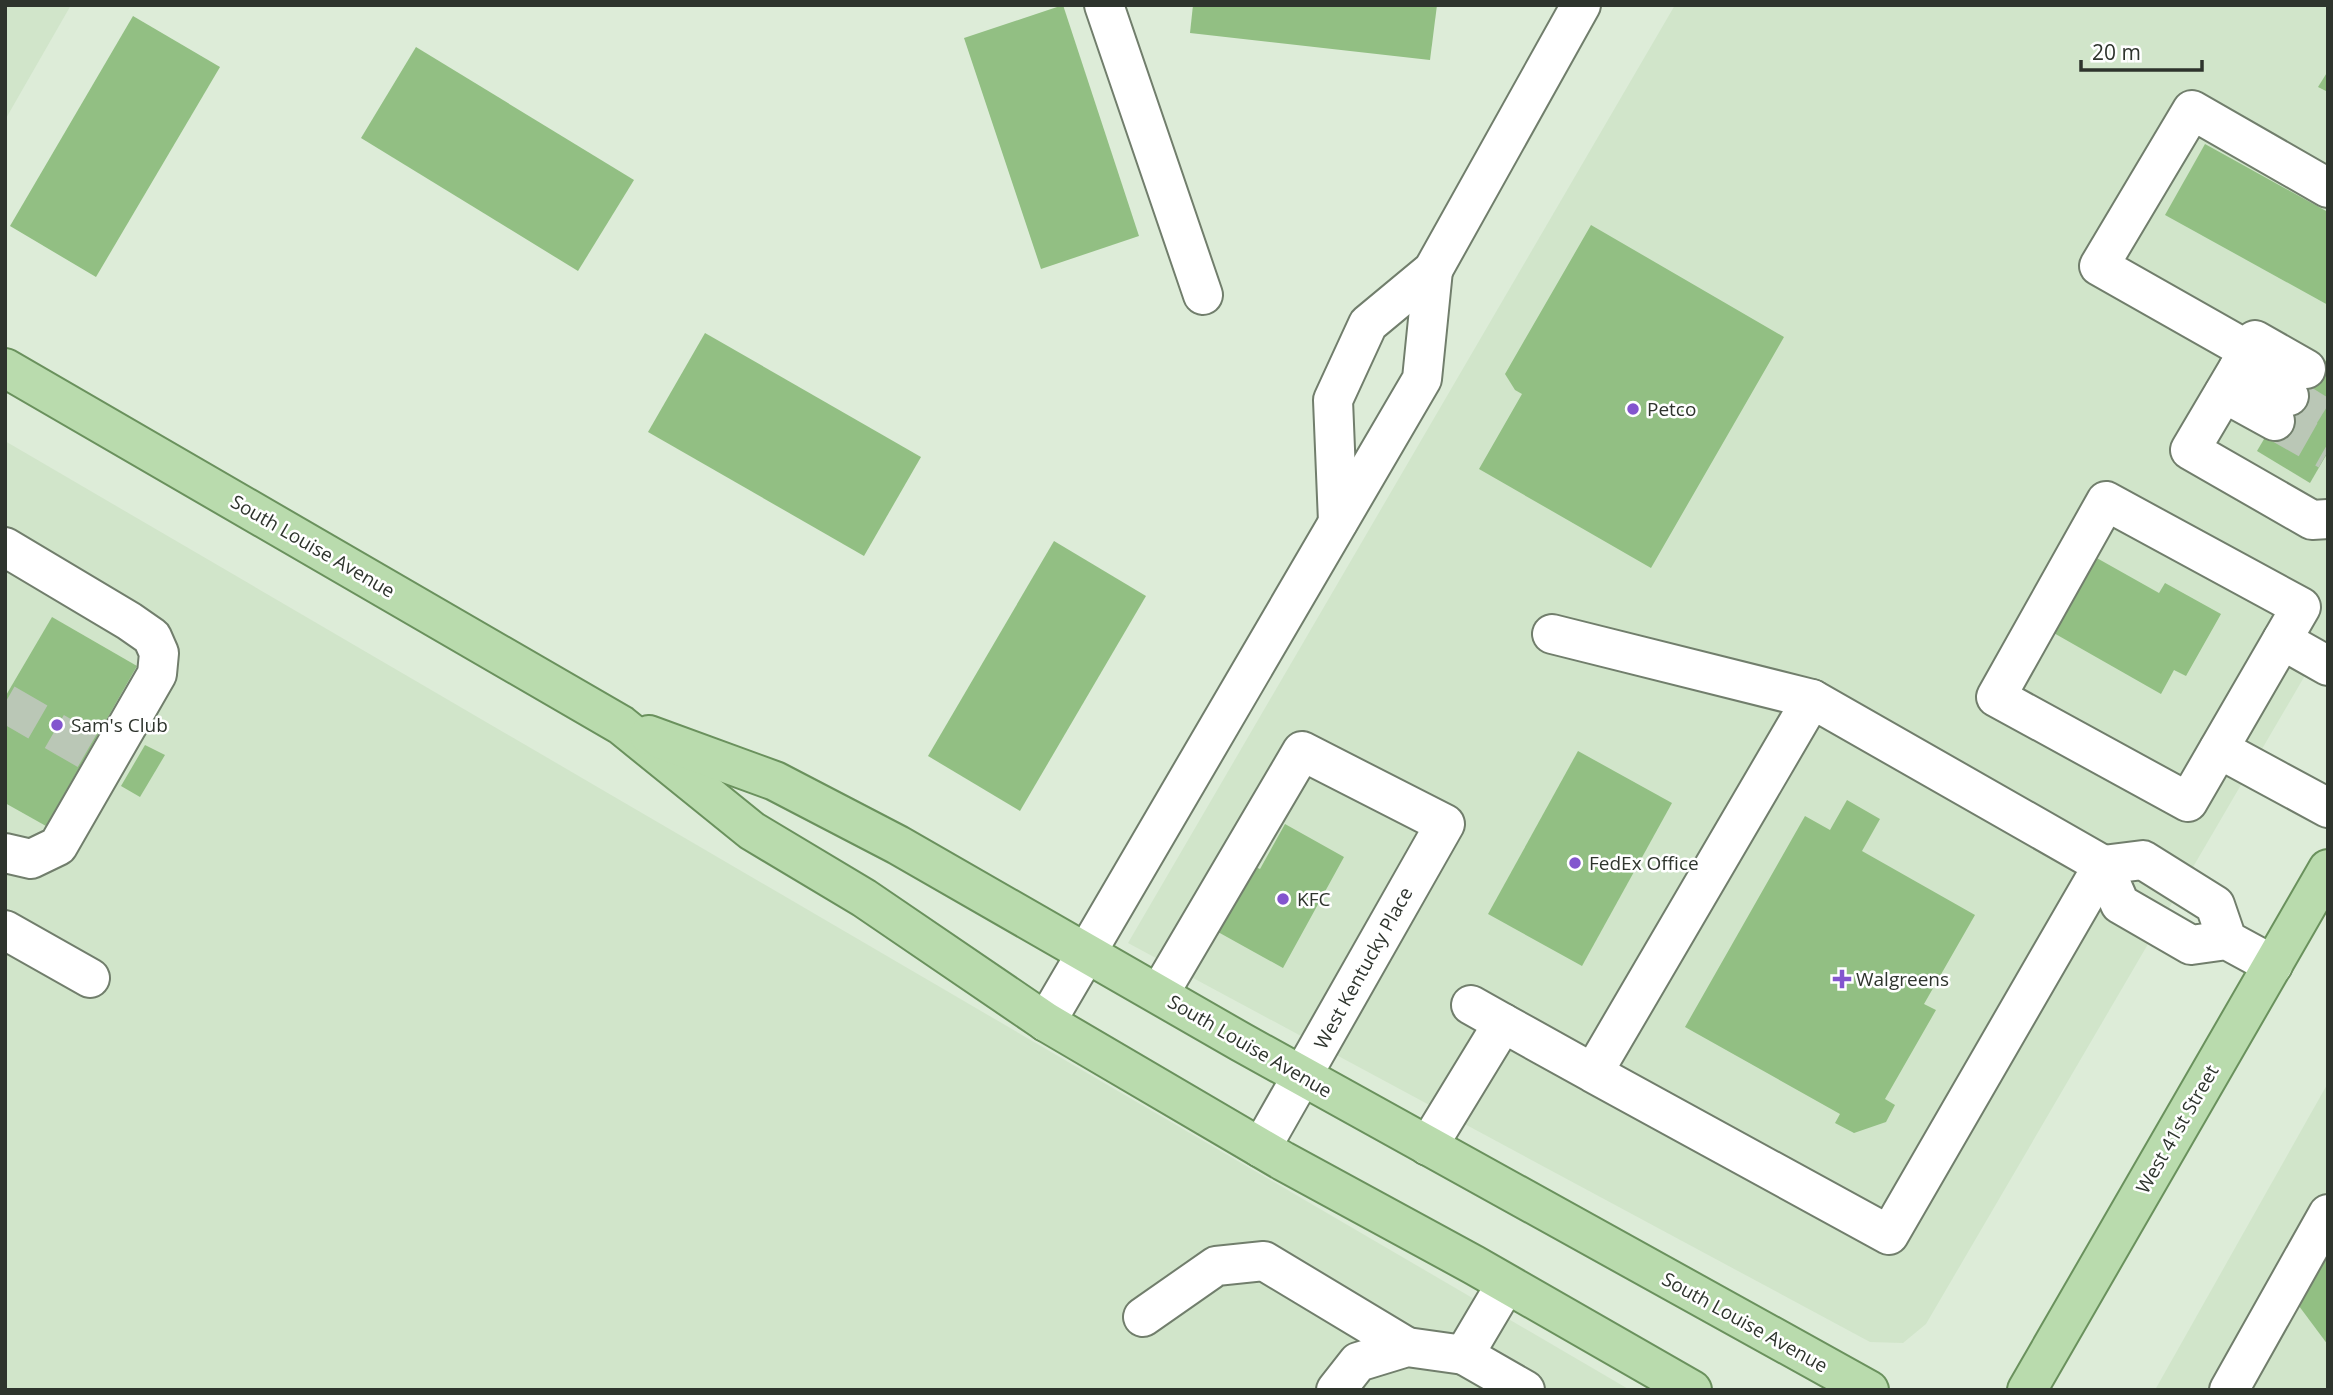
<svg xmlns="http://www.w3.org/2000/svg" width="2333" height="1395" viewBox="0 0 2333 1395" font-family="'Open Sans',sans-serif">
	<rect width="100%" height="100%" fill="#ddecd8"/>
	<!-- built -->
	<g fill="#d1e5ca">
		<polygon points="5,5 71,5 5,120"/>
		<polygon points="1675,5 2328,5 2328,636 1926,1324 1903,1343 1870,1342 1128,943"/>
		<polygon points="5,441 1630,1390 5,1390"/>
		<polygon points="2328,1083 2328,1390 2155,1390"/>
	</g>
	<!-- building -->
	<g fill="#92bf83">
		<polygon points="1063,5 1139,236 1041,269 964,38"/>
		<polygon points="1193,5 1437,5 1430,60 1190,33"/>
		<polygon points="133,16 220,67 96,277 10,226"/>
		<polygon points="416,47 634,180 578,271 361,138"/>
		<polygon points="2328,71 2328,92 2318,87"/>
		<polygon points="2205,144 2328,212 2328,305 2165,215"/>
		<polygon points="1591,225 1784,337 1651,568 1479,469 1522,394 1515,390 1505,374"/>
		<polygon points="705,333 921,457 864,556 648,432"/>
		<polygon points="2314,354 2328,362 2328,452 2310,483 2257,451"/>
		<polygon points="1054,541 1146,596 1020,811 928,756"/>
		<polygon points="2095,557 2159,593 2165,583 2221,614 2186,676 2174,670 2161,694 2052,632"/>
		<polygon points="52,617 137,666 46,826 5,803 5,697"/>
		<polygon points="145,745 165,755 140,797 121,786"/>
		<polygon points="1578,751 1672,803 1582,966 1488,914"/>
		<polygon points="1847,800 1880,819 1862,851 1975,915 1924,1004 1936,1010 1885,1099 1895,1105 1886,1122 1854,1133 1835,1123 1840,1114 1685,1027 1805,816 1830,830"/>
		<polygon points="1285,824 1344,857 1283,968 1218,932 1235,901 1247,863 1260,869"/>
		<polygon points="2328,1248 2328,1345 2296,1302"/>
	</g>
	<g fill="none" stroke-linecap="round" stroke-linejoin="round">
		<!-- minor-tunnel -->
		<g stroke="#bac7b6" stroke-width="38" stroke-dasharray="38 19" stroke-linecap="butt">
			<polyline points="2289,396 2328,420"/>
			<polyline points="2275,421 2328,451"/>
			<polyline points="5,703 88,751"/>
		</g>
		<defs>
			<g id="minor">
				<polyline points="1104,5 1203,295"/>
				<polyline points="2249,351 2099,266 2192,110 2328,188"/>
				<polyline points="2238,369 2289,396"/>
				<polyline points="2306,369 2255,340 2190,450 2312,520 2328,519"/>
				<polyline points="2224,393 2275,421"/>
				<polygon points="2106,501 2301,607 2188,802 1996,697"/>
				<polyline points="1338,522 1333,400 1368,324 1433,270 1581,5"/>
				<polyline points="5,547 129,621 152,637 159,653 157,674 58,846 31,859 5,853"/>
				<polyline points="1552,634 1812,699"/>
				<polyline points="2282,640 2328,666"/>
				<polyline points="2219,749 2328,808"/>
				<polyline points="5,930 90,978"/>
				<polyline points="2227,940 2215,905 2143,860 2103,865 2120,904 2191,945 2227,940 2273,965"/>
				<polyline points="1159,994 1302,751 1445,824 1261,1148"/>
				<polyline points="1471,1005 1503,1023"/>
				<polyline points="1046,1022 1422,379 1433,270"/>
				<polyline points="1428,1146 1503,1023 1593,1073 1812,699 2103,865 1889,1235 1593,1073"/>
				<polyline points="1506,1284 1464,1355 1525,1390"/>
				<polyline points="1143,1317 1216,1266 1264,1261 1407,1347"/>
				<polyline points="1336,1390 1358,1362 1407,1347 1464,1355"/>
				<polyline points="2229,1390 2328,1214"/>
			</g>
			<g id="major">
				<polyline points="5,368 621,725 752,831 864,898 1046,1022 1283,1161 1474,1265 1692,1390"/>
				<polyline points="649,735 775,781 898,845 1241,1042 1869,1390"/>
				<polyline points="2027,1390 2328,869"/>
			</g>
		</defs>
		<!-- minor casing -->
		<use href="#minor" stroke="#717e6c" stroke-width="42"/>
		<!-- major casing -->
		<use href="#major" stroke="#6a915d" stroke-width="42"/>
		<!-- minor -->
		<use href="#minor" stroke="#fff" stroke-width="38"/>
		<!-- major -->
		<use href="#major" stroke="#b9dbad" stroke-width="38"/>
	</g>
	<!-- markers -->
	<g fill="#8355ce" stroke="#fff" stroke-width="2.5">
		<circle cx="1633" cy="409" r="7"/>
		<circle cx="57" cy="725" r="7"/>
		<circle cx="1575" cy="863" r="7"/>
		<circle cx="1283" cy="899" r="7"/>
		<path d="M1838.5 968.5h7v7h7v7h-7v7h-7v-7h-7v-7h7z"/>
	</g>
	<g text-anchor="middle" stroke-width="5" stroke-linejoin="round" paint-order="stroke">
		<!-- poi labels -->
		<g font-size="19" fill="#2e342d" stroke="#fff" text-anchor="start">
			<text x="1647" y="416">Petco</text>
			<text x="71" y="732">Sam's Club</text>
			<text x="1589" y="870">FedEx Office</text>
			<text x="1297" y="906">KFC</text>
			<text x="1856" y="986">Walgreens</text>
		</g>
		<!-- street labels -->
		<g font-size="19" fill="#2e342d" stroke="#fff">
			<text transform="translate(313 546) rotate(30)" y="7">South Louise Avenue</text>
			<text transform="translate(1363 968) rotate(-61)" y="7">West Kentucky Place</text>
			<text transform="translate(1250 1046) rotate(30)" y="7">South Louise Avenue</text>
			<text transform="translate(2177 1129) rotate(-60)" y="7">West 41st Street</text>
			<text transform="translate(1745 1322) rotate(29)" y="7">South Louise Avenue</text>
		</g>
	</g>
	<!-- border -->
	<rect width="2333" height="1395" fill="none" stroke="#2e342d" stroke-width="14"/>
	<!-- scale -->
	<path d="M2081 60v10h121v-10" fill="none" stroke="#2e342d" stroke-width="3.5"/>
	<text x="2092" y="60" font-size="21" fill="#2e342d" stroke="#ffffff" stroke-width="5" paint-order="stroke">20 m</text>
</svg>
